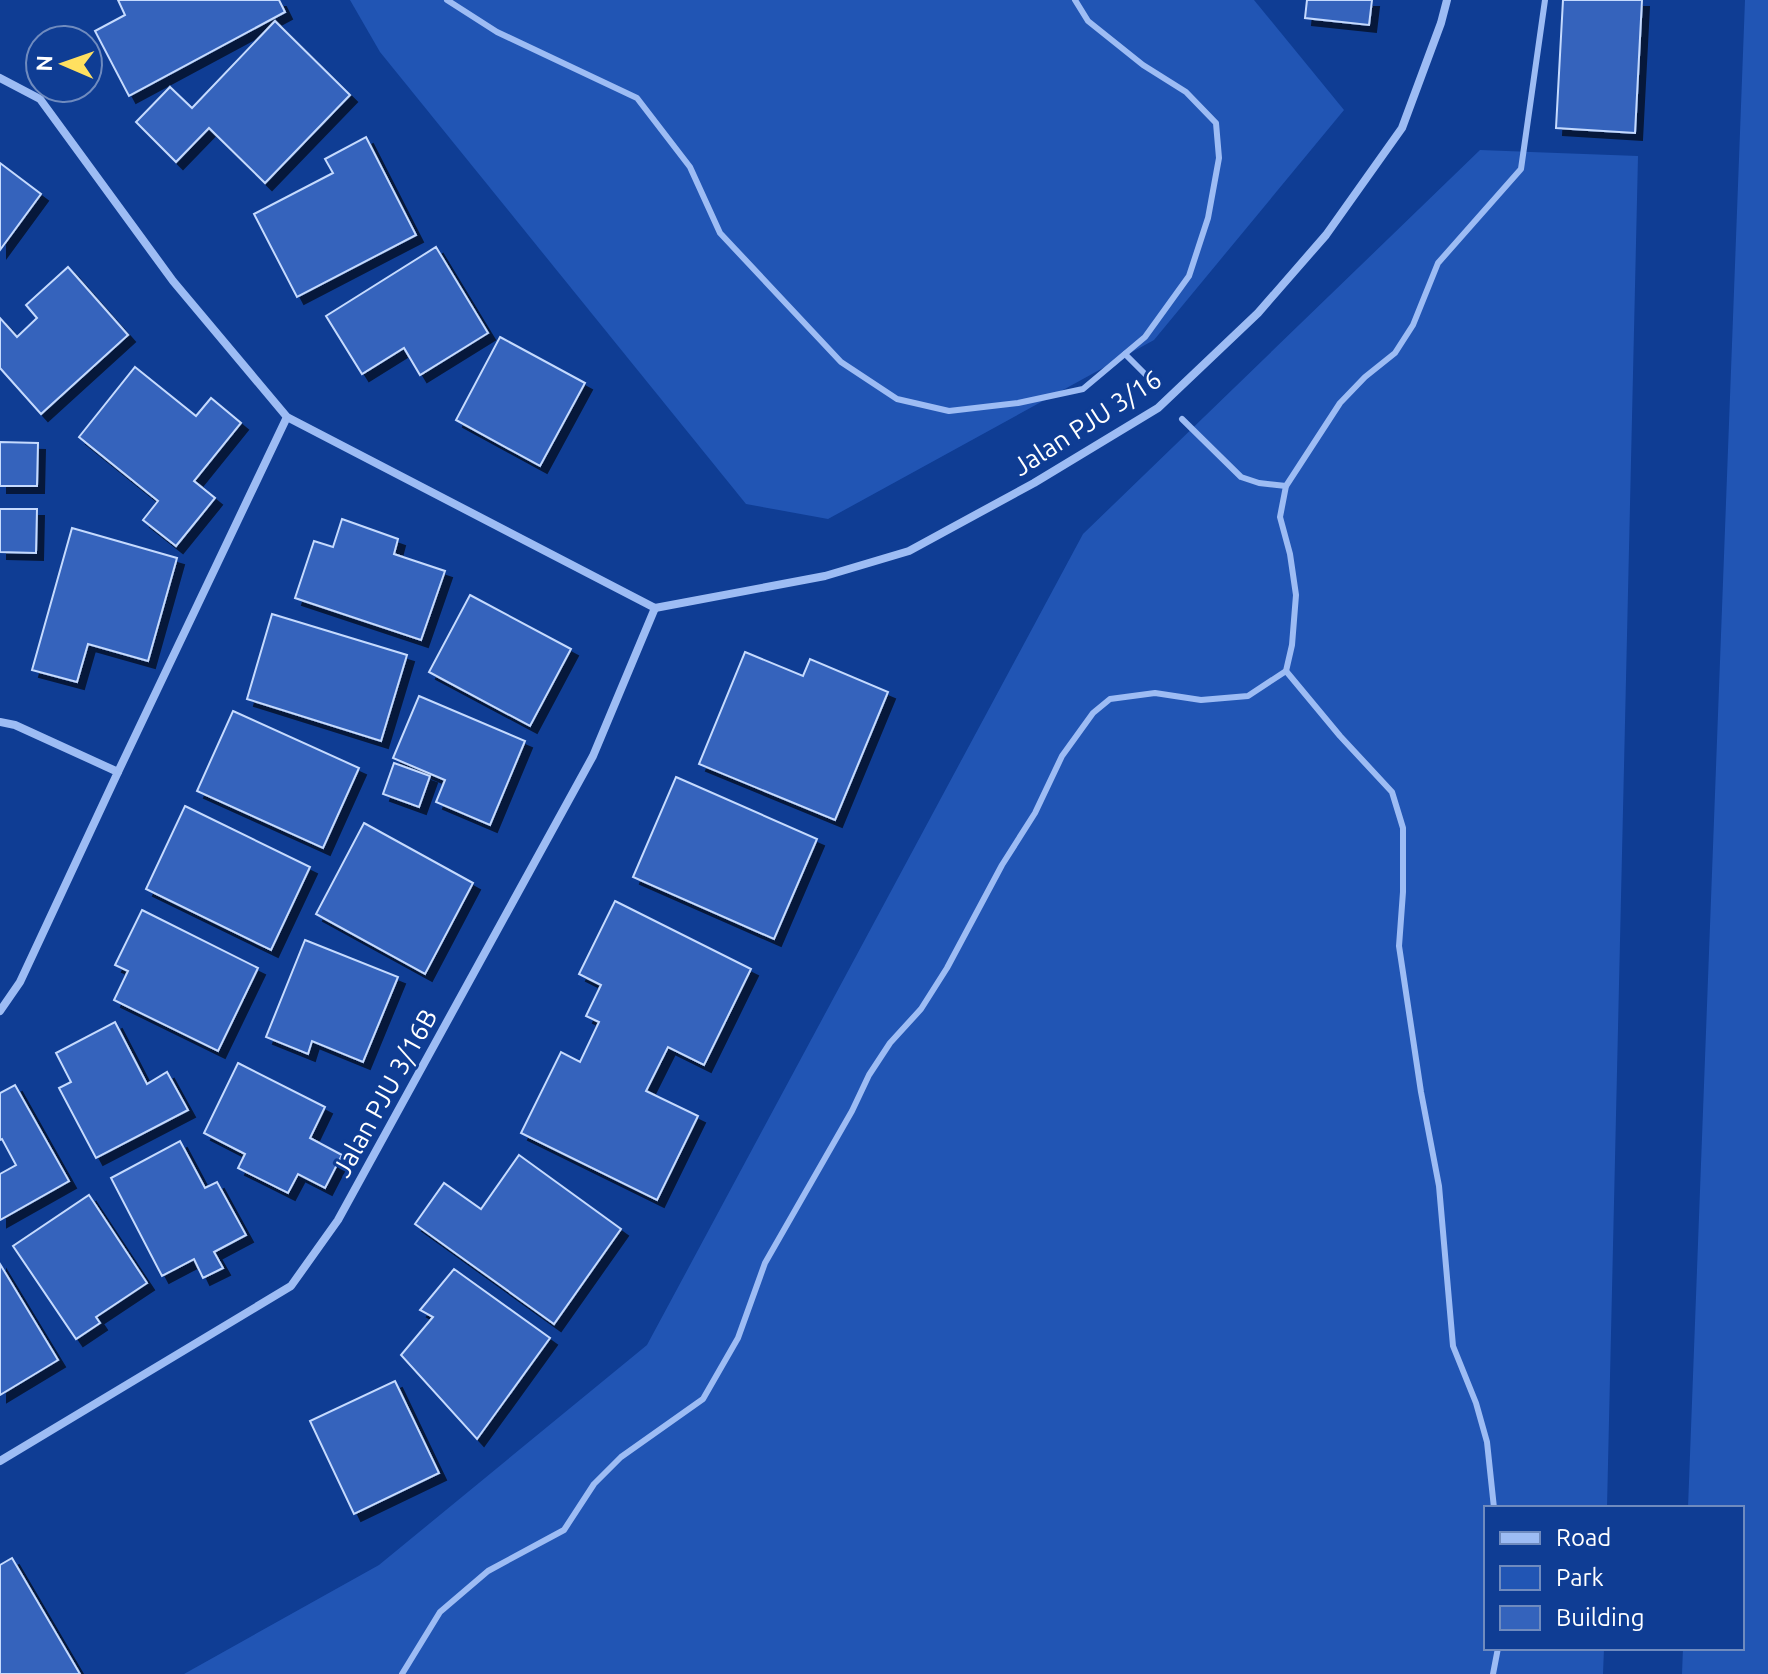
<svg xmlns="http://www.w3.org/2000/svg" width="1768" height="1674" viewBox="0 0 1768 1674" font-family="Ubuntu,sans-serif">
	<defs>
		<filter id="shadow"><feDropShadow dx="7" dy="7" stdDeviation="0" flood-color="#0009"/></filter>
	</defs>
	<rect width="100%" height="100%" fill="#0f3d94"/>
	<!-- green -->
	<g fill="#2155b4">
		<polygon points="350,0 1254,0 1344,110 1154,340 828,519 746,504 380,52"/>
		<polygon points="1745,0 1768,0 1768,1674 1682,1674 1683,1648 1742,1648 1742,1508 1688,1508"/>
		<polygon points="1480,150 1638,156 1607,1508 1486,1508 1486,1648 1604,1648 1603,1674 184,1674 379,1565 647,1345 1083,534"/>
	</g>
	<!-- building -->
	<g fill="#3463bc" stroke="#c5dafe" stroke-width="2" filter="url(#shadow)">
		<polygon points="118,0 279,0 285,12 129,96 95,31 125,15"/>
		<polygon points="1307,0 1372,0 1369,25 1305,18"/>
		<polygon points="1563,0 1642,0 1635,133 1556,128"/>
		<polygon points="275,21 350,95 265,183 209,128 176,162 136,122 170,87 192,108"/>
		<polygon points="366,137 416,235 297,297 254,214 333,173 325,159"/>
		<polygon points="0,163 41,194 0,250"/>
		<polygon points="436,247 488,333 420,375 404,348 362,374 326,316"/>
		<polygon points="68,267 128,335 41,414 0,368 0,318 17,337 37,318 26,305"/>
		<polygon points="500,337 585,383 540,466 456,420"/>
		<polygon points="135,367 196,416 211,398 241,423 194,481 215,498 176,546 143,520 158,501 79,437"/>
		<polygon points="0,442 38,443 37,486 0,486"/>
		<polygon points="0,509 37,509 36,553 0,552"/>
		<polygon points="342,519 398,539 394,554 445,571 421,640 295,598 314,541 333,547"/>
		<polygon points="72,528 177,558 148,661 88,644 77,682 32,670"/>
		<polygon points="470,595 571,649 530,726 429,672"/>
		<polygon points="272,614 407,655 381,741 247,699"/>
		<polygon points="745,652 803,676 810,659 888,692 835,820 699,764"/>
		<polygon points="419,696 525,741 490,825 436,802 445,780 393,758"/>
		<polygon points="233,711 359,768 323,848 197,791"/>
		<polygon points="394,763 430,776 419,807 383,794"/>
		<polygon points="676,777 817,839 774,939 633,877"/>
		<polygon points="185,806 310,867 271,950 146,889"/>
		<polygon points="364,823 473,883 425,974 316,914"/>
		<polygon points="615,901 751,969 704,1065 668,1047 646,1091 698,1116 657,1200 521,1133 561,1052 580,1062 599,1022 586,1016 601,985 579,974"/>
		<polygon points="142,910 258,968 218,1051 114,1000 128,971 115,965"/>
		<polygon points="305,940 398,977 363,1062 312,1041 308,1054 266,1037"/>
		<polygon points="115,1022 147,1084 167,1072 188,1110 96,1158 59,1088 71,1082 56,1053"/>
		<polygon points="238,1063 325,1107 310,1138 342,1155 325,1188 298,1174 288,1193 238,1168 245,1154 204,1133"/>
		<polygon points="15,1085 69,1181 0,1220 0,1174 16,1165 2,1139 0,1140 0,1093"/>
		<polygon points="180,1141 205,1188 217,1182 246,1235 214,1252 223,1268 203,1278 194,1259 162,1276 111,1178"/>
		<polygon points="519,1155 621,1229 554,1324 415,1224 444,1183 481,1209"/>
		<polygon points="89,1195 147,1283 96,1317 100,1323 76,1339 13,1246"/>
		<polygon points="0,1264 58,1360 0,1395"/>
		<polygon points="454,1269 550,1338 477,1439 401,1355 433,1317 420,1310"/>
		<polygon points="395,1381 439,1473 354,1514 310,1421"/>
		<polygon points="12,1558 80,1674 0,1674 0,1565"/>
	</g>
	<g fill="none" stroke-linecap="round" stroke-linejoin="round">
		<!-- service -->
		<g stroke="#9dbcf4" stroke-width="6">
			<polyline points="447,0 497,32 637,98 690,167 720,233 841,362 897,399 949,411 1018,403 1083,389 1145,337 1189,276 1208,218 1219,158 1216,123 1186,92 1143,65 1088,21 1075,0"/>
			<polyline points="1125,354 1153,382"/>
			<polyline points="1182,419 1241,477 1259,483 1286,486"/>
			<polyline points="1286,671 1340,736 1392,792 1403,828 1403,892 1399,946 1421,1092 1439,1186 1453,1346 1476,1403 1487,1442 1494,1508"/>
			<polyline points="402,1674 440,1612 488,1571 564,1530 594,1484 621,1457 703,1399 738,1338 765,1263 852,1111 869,1075 890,1043 921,1009 947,968 1002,865 1035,813 1062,756 1093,713 1110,699 1155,693 1201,700 1248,696 1286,671 1292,645 1296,595 1290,554 1280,517 1286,486 1340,403 1365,377 1395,353 1413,325 1438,263 1521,169 1545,0"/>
			<polyline points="1493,1674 1498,1648"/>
		</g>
		<!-- minor -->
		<g stroke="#9dbcf4" stroke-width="8">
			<polyline points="0,78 40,99 173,281 287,417 655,608"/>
			<polyline points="655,608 825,576 909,551 1034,483 1158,408 1258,313 1326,235 1402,128 1441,23 1447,0"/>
			<polyline points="0,722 15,725 118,772 20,982 0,1011"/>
			<polyline points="118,772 287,417"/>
			<polyline points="0,1461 291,1286 338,1220 593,756 655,608"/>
		</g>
	</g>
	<g text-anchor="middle" stroke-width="6" stroke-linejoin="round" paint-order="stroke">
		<!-- street labels -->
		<g font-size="26" fill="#fff" stroke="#0f3d94">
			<text transform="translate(1087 423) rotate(-33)" y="9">Jalan PJU 3/16</text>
			<text transform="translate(385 1093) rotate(-61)" y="9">Jalan PJU 3/16B</text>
		</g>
	</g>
	<!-- legend -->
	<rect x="1484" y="1506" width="260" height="144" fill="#0f3d94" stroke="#6f8bbf" stroke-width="2"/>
	<rect x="1500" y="1532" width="40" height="12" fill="#9dbcf4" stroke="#6f8bbf" stroke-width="2"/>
	<text x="1556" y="1546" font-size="24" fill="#ffffff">Road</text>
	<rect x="1500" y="1566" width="40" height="24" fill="#2155b4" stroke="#6f8bbf" stroke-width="2"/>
	<text x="1556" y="1586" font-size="24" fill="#ffffff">Park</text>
	<rect x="1500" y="1606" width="40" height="24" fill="#3463bc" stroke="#6f8bbf" stroke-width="2"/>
	<text x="1556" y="1626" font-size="24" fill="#ffffff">Building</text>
	<!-- north arrow -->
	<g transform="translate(64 64) rotate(272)"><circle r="38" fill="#0f3d94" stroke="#6f8bbf" stroke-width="2"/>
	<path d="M0-6L14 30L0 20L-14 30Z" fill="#ffe060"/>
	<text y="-12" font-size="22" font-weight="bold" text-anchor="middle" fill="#ffffff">N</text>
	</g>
</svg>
